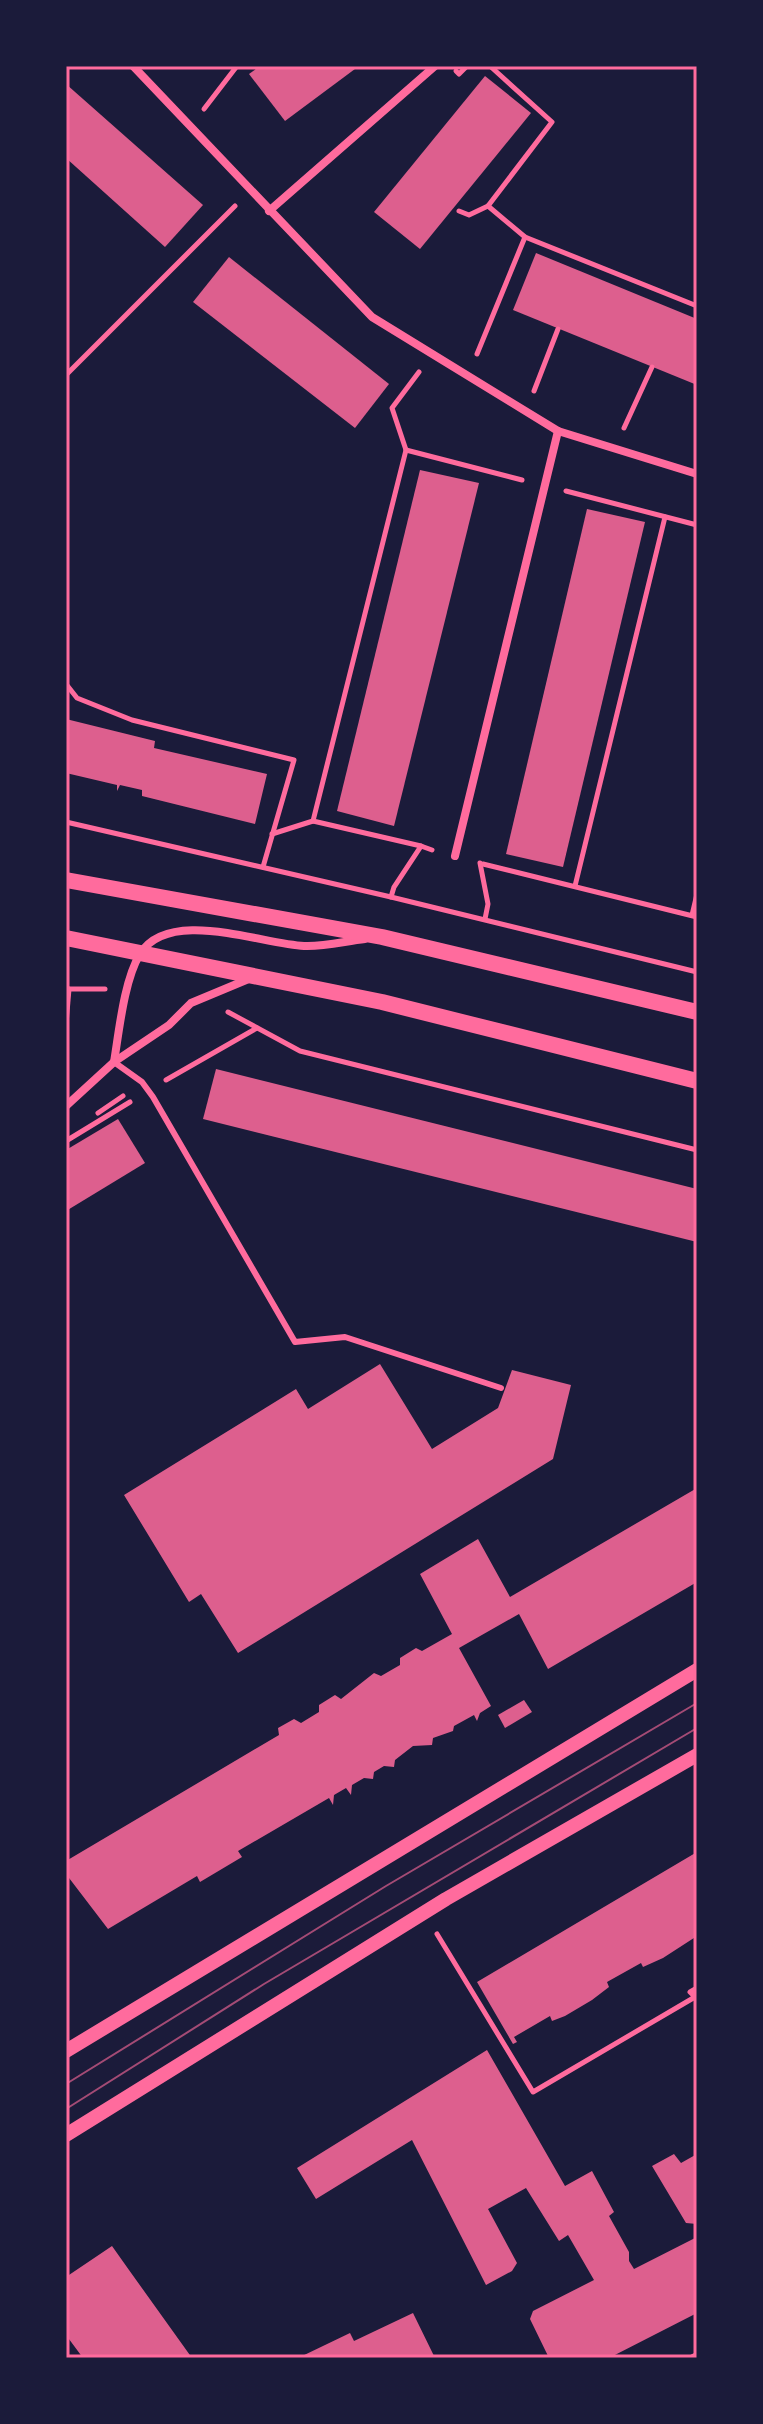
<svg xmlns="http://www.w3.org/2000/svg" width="763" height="2424" viewBox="0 0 763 2424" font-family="'Sofia Sans Condensed',sans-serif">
	<rect width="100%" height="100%" fill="#1b1b3a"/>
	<!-- building -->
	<g fill="#dd5f8e">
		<polygon points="260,66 359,66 285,121 249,74"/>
		<polygon points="485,76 531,113 420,249 374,212"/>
		<polygon points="66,84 203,205 165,247 66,158"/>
		<polygon points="536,253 697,319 697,385 513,310"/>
		<polygon points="229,257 389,384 355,428 193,302"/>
		<polygon points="420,470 479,483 394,826 337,811"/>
		<polygon points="587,509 645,522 563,867 506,854"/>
		<polygon points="66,719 155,741 154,748 267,774 255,824 142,796 142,790 120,785 117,791 117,785 66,773"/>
		<polygon points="216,1069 697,1189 697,1242 203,1119"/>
		<polygon points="118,1119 145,1163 66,1211 66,1150"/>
		<polygon points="380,1364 432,1449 498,1408 512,1370 571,1385 553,1459 238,1653 201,1594 189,1602 124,1495 296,1389 308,1409"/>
		<polygon points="697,1488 697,1582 548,1669 519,1614 459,1648 491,1706 480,1713 477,1721 474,1715 454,1726 453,1731 433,1738 432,1745 413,1746 395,1760 394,1767 384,1766 374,1772 373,1779 364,1778 352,1785 351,1795 346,1788 334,1795 333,1805 329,1798 238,1851 242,1857 200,1882 197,1876 108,1929 66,1874 66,1861 279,1735 278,1728 294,1719 301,1723 319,1712 319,1705 335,1695 341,1699 374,1673 381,1676 400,1665 400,1658 416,1648 422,1651 452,1634 420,1574 478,1539 510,1597"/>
		<polygon points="524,1700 532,1712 505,1728 498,1715"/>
		<polygon points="697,1852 697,1936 663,1958 643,1967 641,1963 607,1982 609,1987 592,2000 565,2016 552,2021 550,2016 514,2037 517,2042 513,2044 477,1982"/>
		<polygon points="487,2050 565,2186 592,2171 614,2212 609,2216 629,2252 629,2261 634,2269 697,2237 697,2313 609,2358 549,2358 530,2319 533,2311 594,2280 568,2235 559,2241 526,2188 488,2209 517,2263 512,2271 486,2285 412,2140 316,2199 297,2168"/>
		<polygon points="674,2154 681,2163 697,2154 697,2224 686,2223 652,2166"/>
		<polygon points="112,2246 129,2270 192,2358 83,2358 66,2335 66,2277"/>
		<polygon points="413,2313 435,2358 298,2358 350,2333 354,2341"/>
	</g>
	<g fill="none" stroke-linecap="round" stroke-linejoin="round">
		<!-- path -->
		<g stroke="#ff6b9d" stroke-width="5">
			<polyline points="456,71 459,74 467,66"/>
			<polyline points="204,109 237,66"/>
			<polyline points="488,206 525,237 697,306"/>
			<polyline points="459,211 469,215 488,206 552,122 490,66"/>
			<polyline points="477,354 525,237"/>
			<polyline points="66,375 235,206"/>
			<polyline points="534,391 558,329"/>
			<polyline points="624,428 652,367"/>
			<polyline points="406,450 522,480"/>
			<polyline points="566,491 697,525"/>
			<polyline points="66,684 77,698 132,720 294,760 263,867"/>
			<polyline points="313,821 421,846"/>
			<polyline points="66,822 391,897 697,972"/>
			<polyline points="272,834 313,821 406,450 392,408 419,372"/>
			<polyline points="480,863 488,904 485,919"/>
			<polyline points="483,864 697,917"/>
			<polyline points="575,886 665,517"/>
			<polyline points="391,897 394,887 421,846 432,850"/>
			<polyline points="692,915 697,894"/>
			<polyline points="66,989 105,989"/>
			<polyline points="228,1012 300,1051 697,1150"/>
			<polyline points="66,1024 69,989"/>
			<polyline points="166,1080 257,1028"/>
			<polyline points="98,1113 123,1096"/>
			<polyline points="66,1141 130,1102"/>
			<polyline points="437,1934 533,2092 695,1997 690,1992 697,1988"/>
		</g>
		<!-- service -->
		<polyline stroke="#ff6b9d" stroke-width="6" points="114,1062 142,1082 153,1097 295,1342 345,1337 501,1388"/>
		<!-- minor -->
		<g stroke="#ff6b9d" stroke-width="8">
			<polyline points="133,66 372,317 558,431 697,474"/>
			<polyline points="269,211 435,66"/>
			<polyline points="455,856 558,431"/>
			<path d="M 114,1062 C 119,1032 124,980 140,954 C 169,907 261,944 304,946 C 324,947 346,941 365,939"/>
			<polyline points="66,1106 114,1062 169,1025 191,1003 251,978"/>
			<polyline points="693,2358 697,2356"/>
		</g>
		<!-- tertiary -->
		<g stroke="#ff6b9d" stroke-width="14">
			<polyline points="66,2051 697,1670"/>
			<polyline points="66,2135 446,1899 697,1755"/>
		</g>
		<!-- secondary -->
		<g stroke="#ff6b9d" stroke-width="16">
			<polyline points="66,880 382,937 697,1012"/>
			<polyline points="66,938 382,1002 697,1081"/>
		</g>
		<!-- tram -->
		<g stroke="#a44b75" stroke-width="2">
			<polyline points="66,2084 386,1886 697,1703"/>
			<polyline points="66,2109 264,1984 697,1728"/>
		</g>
	</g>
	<!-- border -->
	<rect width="763" height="2424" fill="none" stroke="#1b1b3a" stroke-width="136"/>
	<rect x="68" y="68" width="627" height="2288" fill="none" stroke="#ff6b9d" stroke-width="3"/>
</svg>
